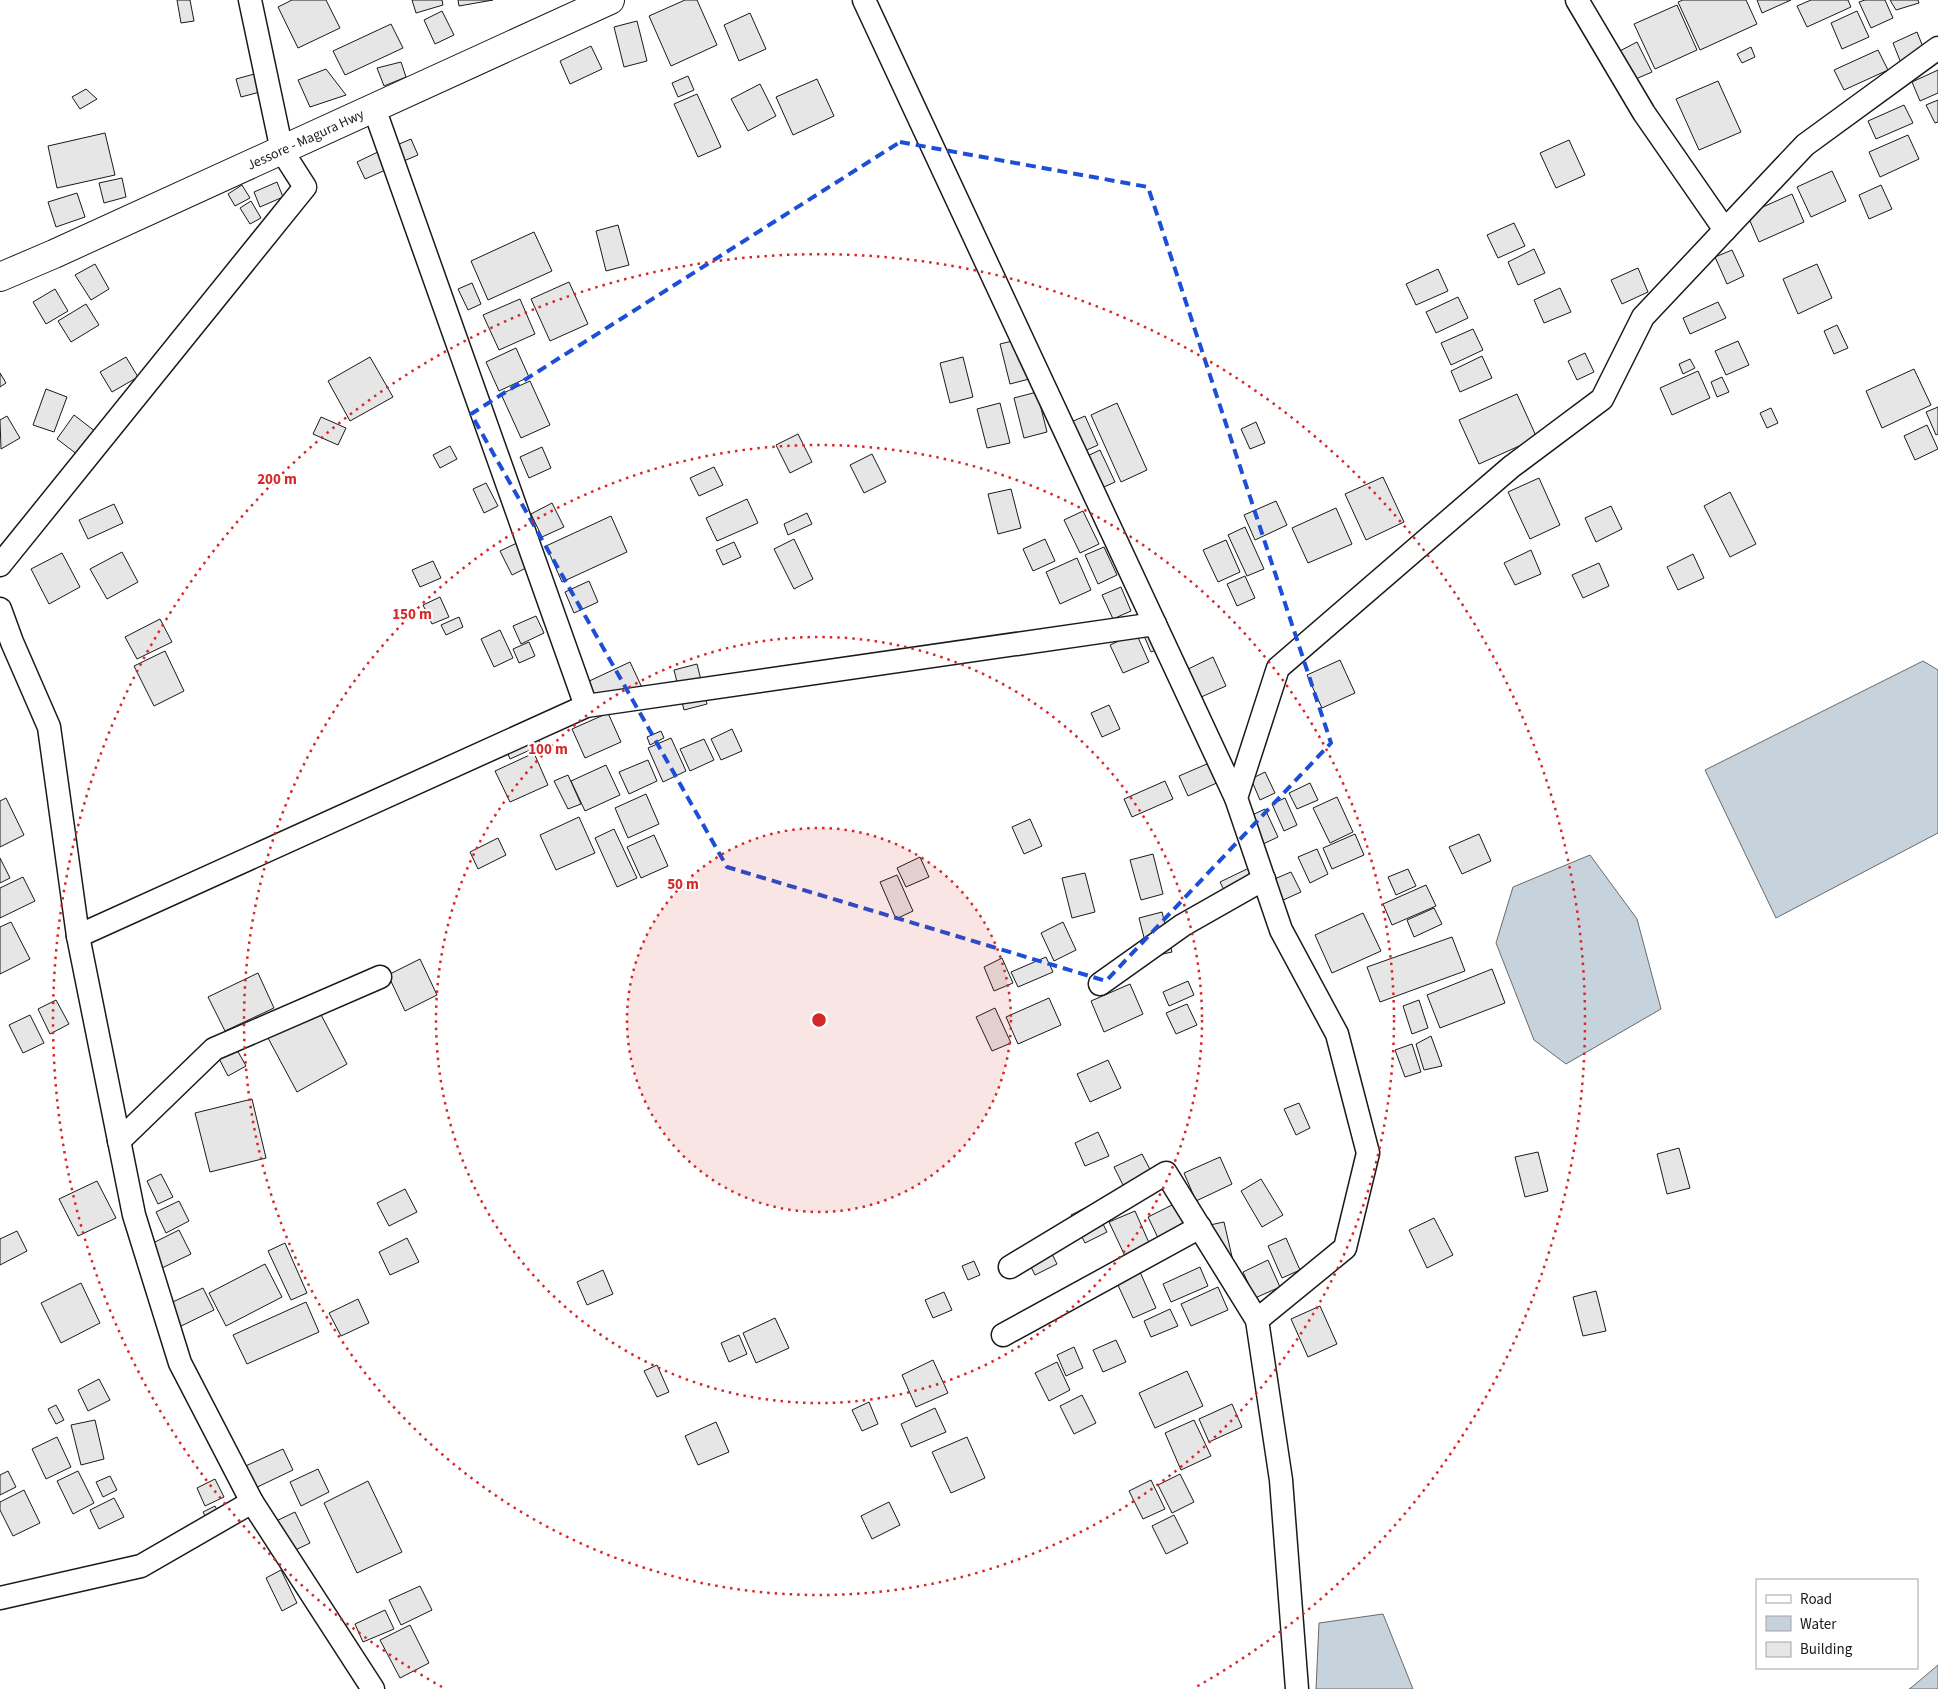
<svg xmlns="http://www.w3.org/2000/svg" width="1938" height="1689" viewBox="0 0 1938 1689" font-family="'Source Sans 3',sans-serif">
	<rect width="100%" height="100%" fill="#fff"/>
	<!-- water -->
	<g fill="#c6d2dc" stroke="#6a6a6a">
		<polygon points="1923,661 1938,670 1938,833 1776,918 1705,770"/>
		<polygon points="1590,855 1637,919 1661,1009 1566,1064 1534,1040 1496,943 1513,887"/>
		<polygon points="1383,1614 1413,1689 1316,1689 1319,1623"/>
		<polygon points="1938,1665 1938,1689 1909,1689 1912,1687"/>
	</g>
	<!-- building -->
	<g fill="#e6e6e6" stroke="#1a1a1a">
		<polygon points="177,0 190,0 194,21 181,23"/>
		<polygon points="292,0 326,0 340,28 298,48 278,7"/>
		<polygon points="412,0 442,0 443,5 416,13"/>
		<polygon points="458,0 493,0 459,6"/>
		<polygon points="685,0 697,0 717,45 671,66 649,16"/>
		<polygon points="1683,0 1746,0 1757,24 1700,50 1678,2"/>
		<polygon points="1757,0 1791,0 1762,13"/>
		<polygon points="1811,0 1848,0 1851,7 1807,27 1797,6"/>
		<polygon points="1865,0 1885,0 1893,18 1871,28 1859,2"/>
		<polygon points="1890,0 1918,0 1919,3 1896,10"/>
		<polygon points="1677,5 1697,50 1655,69 1634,24"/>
		<polygon points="442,11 454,35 435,44 424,20"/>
		<polygon points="1857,11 1869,37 1842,49 1831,23"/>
		<polygon points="750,13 766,49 739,61 724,25"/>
		<polygon points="637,21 647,61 624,67 614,27"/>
		<polygon points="391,24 403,48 345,75 333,51"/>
		<polygon points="1917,32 1925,52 1901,63 1893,43"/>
		<polygon points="1637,42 1652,72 1631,81 1614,54"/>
		<polygon points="591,46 602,69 570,84 560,61"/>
		<polygon points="1751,47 1755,57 1742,63 1737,54"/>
		<polygon points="1878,50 1888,70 1844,90 1834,70"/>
		<polygon points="401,62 406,77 384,86 377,68"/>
		<polygon points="326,69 346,95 310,107 298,80"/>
		<polygon points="1938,70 1938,93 1920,101 1912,82"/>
		<polygon points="258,73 264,91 241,97 236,79"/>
		<polygon points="688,76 694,90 678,97 672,83"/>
		<polygon points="817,79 834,116 793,135 776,97"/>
		<polygon points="1718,81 1741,132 1699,150 1676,99"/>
		<polygon points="760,84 776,116 748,131 731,99"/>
		<polygon points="86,89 97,99 80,109 72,97"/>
		<polygon points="697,94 721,147 698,157 674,104"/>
		<polygon points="1938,100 1938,122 1935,123 1926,105"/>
		<polygon points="1904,105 1913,123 1876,139 1868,121"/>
		<polygon points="105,133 115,175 57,188 48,146"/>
		<polygon points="1908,135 1919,159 1880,177 1869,152"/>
		<polygon points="411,139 418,155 399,163 392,147"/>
		<polygon points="1569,140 1585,175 1556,188 1540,153"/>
		<polygon points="382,150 390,168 365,179 357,162"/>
		<polygon points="1832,171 1846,201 1811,217 1797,187"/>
		<polygon points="122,178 126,197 104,203 99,183"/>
		<polygon points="277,182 283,197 260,207 254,192"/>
		<polygon points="242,185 250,198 235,206 228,194"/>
		<polygon points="1881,185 1892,209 1869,219 1859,195"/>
		<polygon points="77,193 85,217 56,227 48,202"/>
		<polygon points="1792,194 1804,222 1759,242 1747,214"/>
		<polygon points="251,201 261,218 250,224 240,208"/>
		<polygon points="1514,223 1525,246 1498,258 1487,235"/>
		<polygon points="618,225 629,265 606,271 596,231"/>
		<polygon points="534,232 552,271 488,300 471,261"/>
		<polygon points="1534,249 1545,273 1518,285 1508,262"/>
		<polygon points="1732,250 1744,276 1727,284 1715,257"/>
		<polygon points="95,264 109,289 91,300 75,275"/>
		<polygon points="1817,264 1832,298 1798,314 1783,279"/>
		<polygon points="1638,268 1648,292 1622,304 1611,280"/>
		<polygon points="1438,269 1448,291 1416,305 1406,284"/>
		<polygon points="569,282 588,324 550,341 531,299"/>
		<polygon points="472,283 481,304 468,310 458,289"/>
		<polygon points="1560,288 1571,312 1544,323 1534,300"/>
		<polygon points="55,289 68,311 46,324 33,302"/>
		<polygon points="1458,297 1468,318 1436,333 1426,312"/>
		<polygon points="520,299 535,334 499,350 483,315"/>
		<polygon points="1718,302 1726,318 1690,334 1683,318"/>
		<polygon points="86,304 99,325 71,342 58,321"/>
		<polygon points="1837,325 1848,348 1834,354 1824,331"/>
		<polygon points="1473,329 1483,350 1451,365 1441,343"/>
		<polygon points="1020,339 1033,378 1010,384 1000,344"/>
		<polygon points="1738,341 1749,365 1726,375 1715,351"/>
		<polygon points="516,348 529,377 499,391 486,362"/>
		<polygon points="1585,353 1594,372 1577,380 1568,361"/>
		<polygon points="1482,356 1492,378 1460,392 1451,371"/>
		<polygon points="126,357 138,377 112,392 100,372"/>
		<polygon points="370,357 393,397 350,421 328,381"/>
		<polygon points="963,357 973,397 950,403 940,363"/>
		<polygon points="1690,359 1695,368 1683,374 1679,364"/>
		<polygon points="1914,369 1931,405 1882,428 1866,391"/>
		<polygon points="1698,371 1710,398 1672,415 1660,388"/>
		<polygon points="0,373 6,383 0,387"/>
		<polygon points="1722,377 1729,392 1717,397 1711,382"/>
		<polygon points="530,381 550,425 521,438 501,394"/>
		<polygon points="46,389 67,397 54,432 33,425"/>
		<polygon points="1037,392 1047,432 1024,438 1014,398"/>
		<polygon points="1517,394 1537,438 1479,464 1459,420"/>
		<polygon points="1000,403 1010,443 987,448 977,409"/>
		<polygon points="1117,403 1147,470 1121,482 1091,415"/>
		<polygon points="1938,407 1938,434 1936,435 1926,412"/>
		<polygon points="1771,408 1778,423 1767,428 1760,413"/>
		<polygon points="74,415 96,432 78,455 57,439"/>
		<polygon points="7,416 20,438 1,449 0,420"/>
		<polygon points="1085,416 1098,445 1078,454 1064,425"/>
		<polygon points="321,417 346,428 338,445 313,434"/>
		<polygon points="1256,422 1265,443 1250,449 1241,429"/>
		<polygon points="1927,425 1938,449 1915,460 1904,436"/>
		<polygon points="798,434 812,462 790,473 776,445"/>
		<polygon points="450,446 457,459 440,468 433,455"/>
		<polygon points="542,447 551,468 529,478 520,457"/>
		<polygon points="1100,450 1115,482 1095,491 1081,459"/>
		<polygon points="872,454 886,482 864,493 850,465"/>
		<polygon points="714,467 723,485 699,496 690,478"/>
		<polygon points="1383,477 1404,522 1366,540 1345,494"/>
		<polygon points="1539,478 1560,525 1530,539 1508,492"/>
		<polygon points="486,483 498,506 484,513 473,489"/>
		<polygon points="1011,489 1021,528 998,534 988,494"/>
		<polygon points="1730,492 1756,544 1730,557 1704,506"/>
		<polygon points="747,499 758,523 717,541 706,518"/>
		<polygon points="1276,501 1287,525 1255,540 1244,515"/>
		<polygon points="552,503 564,527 542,537 531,514"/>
		<polygon points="114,504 123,523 88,539 79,520"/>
		<polygon points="1611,506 1622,529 1596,542 1585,518"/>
		<polygon points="1336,508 1352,544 1308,563 1292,528"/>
		<polygon points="1083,511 1099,544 1080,553 1064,520"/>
		<polygon points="807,513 812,524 788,535 784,524"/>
		<polygon points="611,516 627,552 562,582 546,546"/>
		<polygon points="1245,527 1264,569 1247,576 1228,535"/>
		<polygon points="794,539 813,579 794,589 774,549"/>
		<polygon points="1045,539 1055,561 1033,571 1023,549"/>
		<polygon points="1226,540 1240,572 1218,582 1203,550"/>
		<polygon points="519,542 530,566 512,575 500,551"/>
		<polygon points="734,542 741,557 723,565 716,550"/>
		<polygon points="1104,547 1117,575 1098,584 1085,555"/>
		<polygon points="1531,550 1541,574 1515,585 1504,563"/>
		<polygon points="122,552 138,582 107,599 90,569"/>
		<polygon points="62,553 80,587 49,604 31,569"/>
		<polygon points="1693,554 1704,578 1678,590 1667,567"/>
		<polygon points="1077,558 1091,590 1060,604 1046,572"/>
		<polygon points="433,561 441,578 420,587 412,570"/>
		<polygon points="1599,563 1609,586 1583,598 1572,575"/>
		<polygon points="1245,576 1255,598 1237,606 1227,584"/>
		<polygon points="589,581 598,602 574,613 565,592"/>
		<polygon points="1121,587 1131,611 1113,619 1102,595"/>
		<polygon points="440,597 449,617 432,624 423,605"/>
		<polygon points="536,616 544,633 521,644 513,626"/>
		<polygon points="459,617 463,627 446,635 441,625"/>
		<polygon points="160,619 172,642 137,659 125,637"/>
		<polygon points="1138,622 1163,647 1151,652"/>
		<polygon points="500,630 513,658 494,667 481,639"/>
		<polygon points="1136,633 1149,662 1123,673 1110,645"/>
		<polygon points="529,642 535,656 519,663 513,649"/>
		<polygon points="165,651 184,691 154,706 134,666"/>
		<polygon points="1213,657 1226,686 1199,698 1186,670"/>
		<polygon points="1340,660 1355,693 1322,708 1307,675"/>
		<polygon points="630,662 645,694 599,715 585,683"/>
		<polygon points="697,664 707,704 684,710 674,670"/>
		<polygon points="1109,705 1120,729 1102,737 1091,713"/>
		<polygon points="608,713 621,742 585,758 572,729"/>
		<polygon points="533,729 541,745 510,759 503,742"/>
		<polygon points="732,729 742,751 721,760 711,739"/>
		<polygon points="661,731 664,738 650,745 647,737"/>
		<polygon points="671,738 686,771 663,782 648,748"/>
		<polygon points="704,739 714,760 690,771 680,749"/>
		<polygon points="534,753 548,785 510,802 495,771"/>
		<polygon points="1223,757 1232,776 1188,796 1179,776"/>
		<polygon points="648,760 657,781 629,794 619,772"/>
		<polygon points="606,765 620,795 585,811 571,781"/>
		<polygon points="1265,772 1275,793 1260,800 1251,779"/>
		<polygon points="568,775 581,804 568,809 554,781"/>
		<polygon points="1165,781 1173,799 1132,817 1124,799"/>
		<polygon points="1310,783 1318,800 1297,809 1289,793"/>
		<polygon points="646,794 659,824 628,838 615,808"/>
		<polygon points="1337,797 1353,832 1330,843 1313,808"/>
		<polygon points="6,798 24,835 0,847 0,801"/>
		<polygon points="1285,798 1297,825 1284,831 1272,804"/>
		<polygon points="1265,809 1278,837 1261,845 1248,817"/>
		<polygon points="579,817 595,853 556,870 540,835"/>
		<polygon points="1030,819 1042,846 1024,854 1012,827"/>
		<polygon points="614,829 637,878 617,887 595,838"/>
		<polygon points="1355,834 1364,855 1332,869 1323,848"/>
		<polygon points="1479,834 1491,861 1462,874 1449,847"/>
		<polygon points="654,835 668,866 641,878 627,847"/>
		<polygon points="498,838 506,855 478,869 470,852"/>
		<polygon points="1317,849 1328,874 1310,883 1298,857"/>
		<polygon points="1153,854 1163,894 1141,900 1130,860"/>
		<polygon points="920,857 929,877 906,887 897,868"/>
		<polygon points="0,858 10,878 0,883"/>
		<polygon points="1249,868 1260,892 1232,906 1220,882"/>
		<polygon points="1408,869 1416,886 1396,895 1388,877"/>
		<polygon points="1291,872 1301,892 1281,901 1272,880"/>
		<polygon points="1085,873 1095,912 1072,918 1062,878"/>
		<polygon points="897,875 913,911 896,919 880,882"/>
		<polygon points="23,877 35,901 0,918 0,888"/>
		<polygon points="1426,885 1436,906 1392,925 1383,904"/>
		<polygon points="1434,908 1442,924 1414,937 1407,920"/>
		<polygon points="1162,912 1172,952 1149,957 1139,918"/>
		<polygon points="1363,913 1381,951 1332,973 1315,935"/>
		<polygon points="11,922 30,959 0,974 0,927"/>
		<polygon points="1063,922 1076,950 1054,961 1041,933"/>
		<polygon points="1452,937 1465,971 1380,1002 1367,967"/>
		<polygon points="1046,957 1053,972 1018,987 1011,972"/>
		<polygon points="1002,958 1013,983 994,991 984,967"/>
		<polygon points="420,959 437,995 405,1011 388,975"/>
		<polygon points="1492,969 1505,1003 1440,1028 1427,995"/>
		<polygon points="258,973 274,1008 225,1031 208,997"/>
		<polygon points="1188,981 1194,995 1169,1006 1163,992"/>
		<polygon points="1130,984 1143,1014 1104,1032 1091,1001"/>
		<polygon points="1049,998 1061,1025 1018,1044 1006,1017"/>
		<polygon points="56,1000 69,1024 50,1034 38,1009"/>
		<polygon points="1419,1000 1428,1028 1412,1034 1403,1006"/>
		<polygon points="1187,1004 1197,1025 1176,1034 1166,1013"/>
		<polygon points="995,1008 1011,1043 992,1051 976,1017"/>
		<polygon points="319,1011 347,1064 297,1092 268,1038"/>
		<polygon points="30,1015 44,1043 23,1053 9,1025"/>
		<polygon points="1431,1036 1442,1066 1424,1070 1416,1044"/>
		<polygon points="231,1039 246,1066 228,1076 214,1049"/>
		<polygon points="1412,1044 1421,1072 1405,1077 1395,1050"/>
		<polygon points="1108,1060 1121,1088 1090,1102 1077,1074"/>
		<polygon points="252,1099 266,1158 210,1172 195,1113"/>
		<polygon points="1299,1103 1310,1128 1296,1135 1284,1109"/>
		<polygon points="1098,1132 1109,1156 1085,1166 1075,1143"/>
		<polygon points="1679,1148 1690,1188 1667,1194 1657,1154"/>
		<polygon points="1538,1152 1548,1191 1525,1197 1515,1157"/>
		<polygon points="1142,1154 1154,1177 1126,1191 1114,1167"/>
		<polygon points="1220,1157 1232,1184 1196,1201 1184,1173"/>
		<polygon points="161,1174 173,1197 158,1204 147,1181"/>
		<polygon points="1261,1179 1283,1215 1262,1227 1241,1191"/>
		<polygon points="97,1181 116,1218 78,1236 59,1199"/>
		<polygon points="405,1189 417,1212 389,1226 377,1203"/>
		<polygon points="179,1201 189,1221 166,1233 156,1212"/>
		<polygon points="1176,1203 1188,1226 1159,1240 1148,1217"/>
		<polygon points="1093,1204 1107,1232 1085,1243 1071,1215"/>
		<polygon points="1135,1211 1150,1245 1125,1256 1109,1222"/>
		<polygon points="1434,1218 1453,1255 1427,1268 1409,1230"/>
		<polygon points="1224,1222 1233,1261 1210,1267 1200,1227"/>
		<polygon points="179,1230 191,1254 162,1268 151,1244"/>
		<polygon points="17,1231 27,1251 0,1265 0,1239"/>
		<polygon points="1043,1236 1057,1264 1035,1275 1021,1247"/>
		<polygon points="407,1238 419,1262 390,1275 379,1252"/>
		<polygon points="1286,1238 1300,1270 1282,1278 1268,1246"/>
		<polygon points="285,1243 307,1293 291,1300 268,1251"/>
		<polygon points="1268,1260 1280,1287 1255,1298 1243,1272"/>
		<polygon points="974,1261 980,1275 968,1280 962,1266"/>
		<polygon points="265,1264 282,1297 226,1326 209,1293"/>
		<polygon points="1200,1267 1208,1286 1171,1302 1163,1284"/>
		<polygon points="603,1270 613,1294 587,1305 577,1282"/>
		<polygon points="1140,1272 1156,1308 1133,1318 1117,1283"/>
		<polygon points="81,1283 100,1323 61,1343 41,1303"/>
		<polygon points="1218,1287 1228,1310 1191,1326 1181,1304"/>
		<polygon points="203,1288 214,1310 175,1329 164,1306"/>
		<polygon points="1596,1291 1606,1331 1583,1336 1573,1297"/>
		<polygon points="944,1292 952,1310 933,1318 925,1300"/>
		<polygon points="358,1299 369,1323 341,1336 329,1313"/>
		<polygon points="306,1302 319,1332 247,1364 233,1335"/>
		<polygon points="1320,1306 1337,1344 1308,1357 1291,1319"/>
		<polygon points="1170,1309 1178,1326 1151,1337 1144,1321"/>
		<polygon points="775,1318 789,1348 756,1363 743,1333"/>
		<polygon points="739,1335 747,1354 729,1362 721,1343"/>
		<polygon points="1116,1340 1126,1362 1103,1372 1093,1350"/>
		<polygon points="1074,1347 1083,1368 1066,1376 1057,1355"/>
		<polygon points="933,1360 948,1393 916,1407 902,1375"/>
		<polygon points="1057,1362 1070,1390 1049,1401 1035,1373"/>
		<polygon points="657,1365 669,1392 657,1397 644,1371"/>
		<polygon points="1187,1371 1203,1406 1155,1428 1139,1393"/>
		<polygon points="99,1379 110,1400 88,1411 78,1390"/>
		<polygon points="1082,1395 1096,1423 1074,1434 1060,1406"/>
		<polygon points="869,1402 878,1424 862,1431 852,1410"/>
		<polygon points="1232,1404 1242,1427 1209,1442 1199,1419"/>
		<polygon points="56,1405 64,1420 56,1424 48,1409"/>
		<polygon points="935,1408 946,1432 911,1447 901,1424"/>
		<polygon points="95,1420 104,1459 81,1465 71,1425"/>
		<polygon points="1194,1420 1211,1456 1181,1470 1165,1433"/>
		<polygon points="716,1422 729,1452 698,1465 685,1436"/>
		<polygon points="57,1437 71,1467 46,1479 32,1449"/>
		<polygon points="967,1437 985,1478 951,1493 932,1452"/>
		<polygon points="283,1449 293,1470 249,1491 239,1469"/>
		<polygon points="318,1469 329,1492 301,1506 290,1482"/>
		<polygon points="8,1471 16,1487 0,1495 0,1475"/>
		<polygon points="78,1471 94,1503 73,1514 57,1481"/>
		<polygon points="1180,1474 1194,1502 1172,1513 1158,1485"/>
		<polygon points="110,1476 117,1490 103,1497 96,1482"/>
		<polygon points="215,1479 224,1497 205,1506 197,1488"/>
		<polygon points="1151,1480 1165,1509 1143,1519 1129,1491"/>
		<polygon points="368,1481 402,1552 357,1573 324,1503"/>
		<polygon points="24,1490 40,1523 13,1536 0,1510 0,1502"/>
		<polygon points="114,1498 124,1517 99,1529 90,1510"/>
		<polygon points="889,1502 900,1525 872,1539 861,1516"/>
		<polygon points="215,1506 223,1522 211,1527 203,1512"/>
		<polygon points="295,1512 310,1543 287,1554 272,1523"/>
		<polygon points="1174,1515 1188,1543 1166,1554 1152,1526"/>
		<polygon points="281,1570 297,1603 282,1611 266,1578"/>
		<polygon points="420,1586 432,1610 401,1625 389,1600"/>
		<polygon points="385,1610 394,1629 363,1642 355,1624"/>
		<polygon points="410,1625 429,1663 400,1678 380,1640"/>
	</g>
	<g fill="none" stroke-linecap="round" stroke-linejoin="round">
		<defs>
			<g id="minor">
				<polyline points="864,0 1236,798"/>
				<polyline points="1577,0 1644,113 1725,230"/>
				<polyline points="374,108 586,706"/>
				<polyline points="0,565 305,187 282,151 250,0"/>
				<polyline points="0,609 12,642 49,727 78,936 134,1215 180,1363 252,1502 373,1689"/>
				<polyline points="78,936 586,706 1155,624"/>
				<polyline points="1100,984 1183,925 1264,879"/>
				<polyline points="119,1141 214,1049 380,977"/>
				<polyline points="1010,1267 1166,1173 1257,1320"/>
				<polyline points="1003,1335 1200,1227"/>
				<polyline points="0,1598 141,1566 252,1502"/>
				<polyline points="1297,1689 1281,1480 1257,1320 1345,1248 1368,1153 1337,1034 1281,930 1236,798 1278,668 1511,467 1602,399 1643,317 1805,145 1938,48"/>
			</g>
			<g id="trunk">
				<path id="s1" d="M 0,277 L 54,254 L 610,0"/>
			</g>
		</defs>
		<!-- minor casing -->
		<use href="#minor" stroke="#1a1a1a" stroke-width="25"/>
		<!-- trunk casing -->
		<use href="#trunk" stroke="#1a1a1a" stroke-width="30"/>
		<!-- minor -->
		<use href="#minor" stroke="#fff" stroke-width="22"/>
		<!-- trunk -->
		<use href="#trunk" stroke="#fff" stroke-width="28"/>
	</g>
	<!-- marked area -->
	<path fill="none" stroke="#1d4ed8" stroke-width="4" stroke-dasharray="10 6" stroke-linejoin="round" d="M 900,142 L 1148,187 L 1331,743 L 1106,981 L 727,867 L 471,414 Z"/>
	<!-- distance rings -->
	<circle cx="819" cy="1020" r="192" fill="#d62828" fill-opacity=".12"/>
	<g fill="none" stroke="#d62828" stroke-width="2.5" stroke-dasharray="2.5 5">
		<circle cx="819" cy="1020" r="192"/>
		<circle cx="819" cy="1020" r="383"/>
		<circle cx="819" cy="1020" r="575"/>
		<path d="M442 1687A766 766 0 1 1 1196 1687"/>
	</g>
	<g text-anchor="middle" stroke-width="4" stroke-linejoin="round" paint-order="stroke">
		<!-- street labels -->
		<g font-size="14" fill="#1a1a1a" stroke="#fff">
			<text dy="5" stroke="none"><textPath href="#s1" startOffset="335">Jessore - Magura Hwy</textPath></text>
		</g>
	</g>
	<circle cx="819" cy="1020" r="8" fill="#d62828" stroke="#fff" stroke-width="2.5"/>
	<g font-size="15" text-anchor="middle" font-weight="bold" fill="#d62828" stroke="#fff" stroke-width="4" stroke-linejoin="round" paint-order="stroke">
		<text x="277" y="484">200 m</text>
		<text x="412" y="619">150 m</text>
		<text x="548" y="754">100 m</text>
		<text x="683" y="889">50 m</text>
	</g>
	<!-- legend -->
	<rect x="1756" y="1579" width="162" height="90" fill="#ffffff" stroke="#a3a3a3"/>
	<rect x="1766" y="1595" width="25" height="8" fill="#ffffff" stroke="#a3a3a3"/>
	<text x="1800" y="1604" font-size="15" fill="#1a1a1a">Road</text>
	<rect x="1766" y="1616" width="25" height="15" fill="#c6d2dc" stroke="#a3a3a3"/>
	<text x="1800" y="1629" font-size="15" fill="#1a1a1a">Water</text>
	<rect x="1766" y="1642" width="25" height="15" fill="#e6e6e6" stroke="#a3a3a3"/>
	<text x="1800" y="1654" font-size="15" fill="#1a1a1a">Building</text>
</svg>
